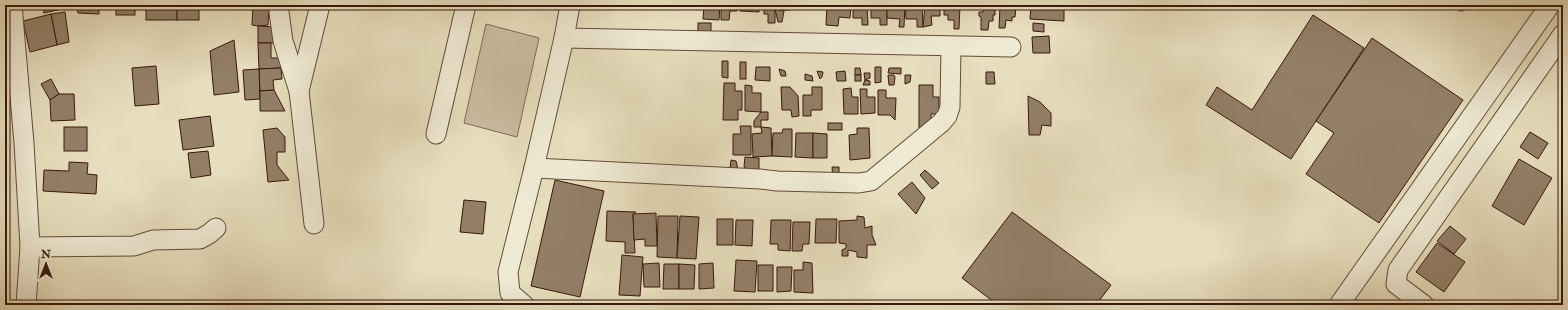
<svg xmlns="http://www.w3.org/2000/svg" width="1568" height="310" viewBox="0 0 1568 310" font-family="'IM FELL Double Pica',serif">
	<rect width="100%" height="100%" fill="#e7debd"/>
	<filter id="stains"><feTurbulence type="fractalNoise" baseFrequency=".005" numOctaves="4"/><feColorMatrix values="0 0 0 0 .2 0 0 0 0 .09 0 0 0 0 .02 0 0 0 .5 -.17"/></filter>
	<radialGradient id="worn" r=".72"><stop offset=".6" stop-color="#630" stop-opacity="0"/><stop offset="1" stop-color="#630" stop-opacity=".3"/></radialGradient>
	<!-- green -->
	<polygon fill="#c9bc9f" stroke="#806a56" points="486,24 539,38 517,137 464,123"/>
	<!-- building -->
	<g fill="#937f68" stroke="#38180c">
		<polygon points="42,5 76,5 76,6 44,13"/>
		<polygon points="76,5 99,5 99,14 78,13"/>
		<rect x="116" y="5" width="19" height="10"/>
		<rect x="146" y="5" width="31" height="15"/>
		<rect x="177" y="5" width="22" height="15"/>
		<polygon points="253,5 269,5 268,25 258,26 252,25"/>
		<polygon points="704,5 720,5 719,20 703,19"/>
		<polygon points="721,5 737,5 737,11 730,11 729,20 721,20"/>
		<polygon points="740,5 760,5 759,12 740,11"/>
		<rect x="760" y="5" width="11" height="3"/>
		<polygon points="782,5 791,5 790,10 782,10"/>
		<polygon points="827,5 851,5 850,18 839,17 838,26 826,25"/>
		<polygon points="853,5 867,5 868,25 862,25 862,18 853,18"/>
		<polygon points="871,5 887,5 887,25 880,25 880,18 871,18"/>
		<polygon points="887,5 905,5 904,27 899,27 900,19 887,18"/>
		<polygon points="905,5 922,5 923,27 917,27 917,19 906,19"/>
		<polygon points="925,5 940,5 940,16 931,16 932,25 923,27"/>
		<polygon points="944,5 960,5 959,29 954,29 954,20 948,20 948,15 944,15"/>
		<polygon points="1031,5 1064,5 1064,21 1030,19"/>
		<polygon points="983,6 995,6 995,15 993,15 993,21 989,21 988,30 981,30 981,17 979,16 979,12 983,12"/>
		<polygon points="1000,6 1016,7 1015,17 1012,17 1012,21 1006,20 1005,28 999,28"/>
		<polygon points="764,9 775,9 775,23 768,23 768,14 764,14"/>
		<polygon points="775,9 784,11 782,22 778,22"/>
		<polygon points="65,12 69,42 57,45 51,14"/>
		<polygon points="51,14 57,45 30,52 23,21"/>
		<polygon points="1313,15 1364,48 1291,159 1206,105 1217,87 1252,110"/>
		<rect x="698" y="23" width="13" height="15"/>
		<polygon points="1033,23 1044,24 1044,32 1033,31"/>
		<polygon points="258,26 277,27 276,43 258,43"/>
		<polygon points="1049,36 1050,53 1033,53 1032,37"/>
		<polygon points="1372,38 1463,100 1379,223 1306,174 1334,133 1316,121"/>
		<polygon points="234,40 239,92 214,95 210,51"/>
		<polygon points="258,43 271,43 271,58 285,58 285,70 281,68 259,69"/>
		<polygon points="722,61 728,61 728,78 722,77"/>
		<rect x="740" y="62" width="6" height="17"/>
		<polygon points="156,66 159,104 135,106 132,68"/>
		<polygon points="756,67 770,67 770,81 755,80"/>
		<polygon points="875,67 881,67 881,82 875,83"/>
		<polygon points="281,68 282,79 273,80 274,90 260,91 259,69"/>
		<polygon points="855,68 860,68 861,75 855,75"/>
		<polygon points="889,68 901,68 901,74 888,73"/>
		<polygon points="259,69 260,99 245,100 243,70"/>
		<polygon points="779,69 785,71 786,76 781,76"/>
		<polygon points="817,71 823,72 822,77 820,79"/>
		<polygon points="845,71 846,81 837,81 836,72"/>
		<polygon points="986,72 994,72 995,84 986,84"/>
		<polygon points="864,73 870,73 870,78 865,80"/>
		<polygon points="805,74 812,76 813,81 805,80"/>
		<rect x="855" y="75" width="6" height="6"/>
		<polygon points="888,75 894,75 895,77 894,85 889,85"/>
		<polygon points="905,75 911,75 910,82 905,84"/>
		<polygon points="51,79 59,94 50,100 41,84"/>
		<polygon points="865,80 870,81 870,85 863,85"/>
		<polygon points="724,83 735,83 735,91 742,91 742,110 738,110 738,120 723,120"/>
		<polygon points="745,85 752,86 752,93 761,93 761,112 745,111"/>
		<polygon points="919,85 933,85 933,97 939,97 939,114 931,114 931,128 919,128"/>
		<polygon points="781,87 790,87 798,96 799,116 792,117 791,110 782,110"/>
		<polygon points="812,87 822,87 822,110 811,110 811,116 803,116 803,95 812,95"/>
		<polygon points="851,88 852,97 858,97 858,114 844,114 843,89"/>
		<polygon points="860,89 867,89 867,97 875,97 875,113 861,114"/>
		<polygon points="274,90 285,111 260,111 260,91"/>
		<polygon points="878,90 886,90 886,98 896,98 895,120 890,115 878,115"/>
		<polygon points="59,94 74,94 75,120 51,121 50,100"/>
		<polygon points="1028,96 1040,102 1051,113 1051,126 1042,125 1040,135 1029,135"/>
		<polygon points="761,112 768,112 768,120 761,120 761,127 754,127 754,121"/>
		<polygon points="210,116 214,146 183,150 179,120"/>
		<rect x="828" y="123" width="14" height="7"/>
		<polygon points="740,126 751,126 751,155 733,155 733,134 741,134"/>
		<rect x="64" y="127" width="23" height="24"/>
		<polygon points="761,127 771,128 772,156 753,157 752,134 762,133"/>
		<polygon points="277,128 285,137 285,152 277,152 277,165 289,180 268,182 263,130"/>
		<polygon points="857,128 869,128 870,158 850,160 849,135 857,134"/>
		<polygon points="783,129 792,129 792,157 772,156 773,133 782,133"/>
		<polygon points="1530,132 1548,143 1538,159 1520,147"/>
		<polygon points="796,133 813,133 813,158 795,157"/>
		<polygon points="813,133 827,134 827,158 813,158"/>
		<polygon points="208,151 211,175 191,178 188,153"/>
		<polygon points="745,157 759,158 759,175 744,167"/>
		<polygon points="1519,159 1552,178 1524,225 1492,206"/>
		<polygon points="731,160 736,161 738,169 730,168"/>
		<polygon points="69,162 88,163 87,174 97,175 96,194 43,191 44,170 69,171"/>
		<polygon points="832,167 839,167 839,181 833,181"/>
		<polygon points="925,170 939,183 932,189 920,175"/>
		<polygon points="555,180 604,191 580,297 531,286"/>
		<polygon points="912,182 925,198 916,214 898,194"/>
		<polygon points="464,200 486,202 483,234 460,232"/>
		<polygon points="607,211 636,212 633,214 635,253 625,253 625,242 606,241"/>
		<polygon points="1012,212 1111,285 1096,305 998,305 962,278"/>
		<polygon points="656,213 657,246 645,246 645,239 634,240 633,214"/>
		<polygon points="658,216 678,216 677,258 657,257"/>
		<polygon points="680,216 699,217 696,259 677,258"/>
		<polygon points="857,216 864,217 865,228 872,226 872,235 876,245 867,245 867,258 857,257 857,252 848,250 848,256 842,256 842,250 846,248 846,244 839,243 839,221 857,220"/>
		<rect x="717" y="219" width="16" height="26"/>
		<polygon points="816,219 837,219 836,243 815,243"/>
		<polygon points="736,220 753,220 752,246 735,245"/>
		<polygon points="771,220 791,220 790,251 778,250 778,244 770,244"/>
		<polygon points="793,222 810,222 809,244 803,244 802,251 792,251"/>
		<polygon points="1450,226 1466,239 1454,254 1437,241"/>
		<polygon points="1437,243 1465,262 1444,292 1416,272"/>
		<polygon points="622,255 643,257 640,296 619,295"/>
		<polygon points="736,260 757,261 755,292 734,291"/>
		<polygon points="803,262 812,263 813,293 794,292 794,270 803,270"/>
		<polygon points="659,263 660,287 644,287 643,264"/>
		<polygon points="713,263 714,288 699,289 699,264"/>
		<polygon points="664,264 679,264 679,289 663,289"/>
		<polygon points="679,264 695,265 694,289 679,289"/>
		<rect x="758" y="265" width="15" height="26"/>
		<polygon points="777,267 792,267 791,291 777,292"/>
	</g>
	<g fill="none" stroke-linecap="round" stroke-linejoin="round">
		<defs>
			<polyline id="service" points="1461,6 1462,5"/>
			<g id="minor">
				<polyline points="12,5 24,143 30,247 26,305"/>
				<polyline points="278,5 283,41 299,91 314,224"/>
				<polyline points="564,38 1011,47"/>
				<polyline points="299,91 320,5"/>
				<polyline points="436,134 466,5"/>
				<polyline points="534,168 760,179 777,181 859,183 871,181 941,123 947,116 950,107 951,47"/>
				<polyline points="30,247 134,246 153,240 200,239 209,234 216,228"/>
				<polyline points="524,305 510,293 508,272 534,168 564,38 570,5"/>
				<polyline points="1339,305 1550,5"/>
				<polyline points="1424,305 1396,284 1398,270 1563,34"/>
			</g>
		</defs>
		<!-- service casing -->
		<use href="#service" stroke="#644a38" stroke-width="11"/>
		<!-- minor casing -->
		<use href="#minor" stroke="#644a38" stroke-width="21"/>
		<!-- service -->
		<use href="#service" stroke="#efead4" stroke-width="9"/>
		<!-- minor -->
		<use href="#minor" stroke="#efead4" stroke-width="19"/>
	</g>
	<!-- margin -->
	<rect width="1568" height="310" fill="none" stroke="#e7debd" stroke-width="20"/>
	<rect x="6" y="6" width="1556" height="298" fill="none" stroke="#38180c" stroke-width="2"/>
	<rect x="10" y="10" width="1548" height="290" fill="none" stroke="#38180c"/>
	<!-- north arrow -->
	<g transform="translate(46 264)" stroke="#efead4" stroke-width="3" paint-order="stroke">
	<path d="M0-3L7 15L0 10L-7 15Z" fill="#38180c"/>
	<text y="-6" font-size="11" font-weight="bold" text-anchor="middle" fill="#38180c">N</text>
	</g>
	<rect width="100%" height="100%" filter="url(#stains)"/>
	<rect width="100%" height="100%" fill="url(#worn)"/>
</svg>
